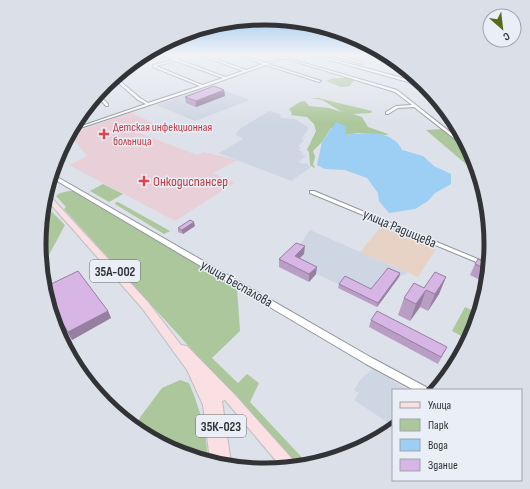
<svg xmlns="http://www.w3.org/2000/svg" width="530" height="489" viewBox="0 0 530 489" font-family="'Sofia Sans Condensed',sans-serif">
	<rect width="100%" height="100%" fill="#dde1ea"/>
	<!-- built -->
	<g fill="#ced5e3">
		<polygon points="211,86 250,100 195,121 156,105"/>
		<polygon points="269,111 280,114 281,118 295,119 308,127 308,130 303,136 302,140 304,141 298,146 301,148 298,150 303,152 301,154 306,156 298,162 303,164 306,163 311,167 291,181 219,153 243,139 236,135 238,130"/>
		<polygon points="310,230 408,273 399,277 377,307 338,287 340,285 294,263 296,250"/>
		<polygon points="373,369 408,390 393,390 393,426 354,400 359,393 354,390 361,379"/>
	</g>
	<!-- education -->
	<polygon fill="#e8d2c5" points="381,227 436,249 418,277 360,252"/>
	<!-- medical -->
	<polygon fill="#e9cfd7" points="131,112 156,125 139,133 197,155 204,152 237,160 213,173 234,183 175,221 69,165 87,156 71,136 71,134"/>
	<!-- green -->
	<g fill="#acc79b">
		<polygon points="333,78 346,78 354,80 350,86 341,87 326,81"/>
		<polygon points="311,98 318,98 372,111 371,113 353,114 362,117 368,127 388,134 387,135 358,133 346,135 331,128 322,142 313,151 315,157 313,165 315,167 314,168 310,165 309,152 307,150 316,131 314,124 307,117 291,115 292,113 289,109 300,102 305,101 309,106 329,108 342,112 322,100"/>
		<polygon points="442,129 468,148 474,158 479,184 467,165 426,130"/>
		<polygon points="103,184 123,194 109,202 90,191"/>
		<polygon points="69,191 73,191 237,288 240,331 212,358 238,383 247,374 259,383 250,402 307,463 297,465 64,209 66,207 56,196 60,193"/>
		<polygon points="116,202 118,202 170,231 164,234 115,204"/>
		<polygon points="46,206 65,225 43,266 39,244"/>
		<polygon points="465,307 478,313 474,331 469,340 452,331"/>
		<path d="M 180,380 L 189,383 C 200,409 206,431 208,460 L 178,454 L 136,425 L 141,416 L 162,388 Z"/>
	</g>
	<!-- water -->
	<path fill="#9dcef4" d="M 336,122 L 345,126 L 346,135 C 365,133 392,129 402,150 L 423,156 L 434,166 L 451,174 L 451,184 L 435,193 L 428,201 L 415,209 L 389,213 L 379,201 L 378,193 L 367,178 L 345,170 L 325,169 L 317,165 L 322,142 Z"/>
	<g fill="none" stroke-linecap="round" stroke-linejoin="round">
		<defs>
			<g id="minor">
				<path d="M 162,55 L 166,55 L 225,77 L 243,71 L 200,55 L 204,55 L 246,70 L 263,64 L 236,55 L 240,55 L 266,63 L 282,58 L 274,55 C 278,55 282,57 285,57 C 288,56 290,55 293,55 L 287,58 L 397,90 L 464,143 L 467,147 L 465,147 L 414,107 L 398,108 L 388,114 L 386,114 L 386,112 L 396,106 L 412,105 L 395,92 L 284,58 L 268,64 L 321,81 L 319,82 L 266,65 L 204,87 L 74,130 L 76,128 L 146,104 L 138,100 L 114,79 L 115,77 L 140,98 L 148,103 L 200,86 L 153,67 L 153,65 L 174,60 L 164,56 L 136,63 L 139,62 ZM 176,61 L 223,78 L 202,85 L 156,66 Z"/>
				<polygon points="312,55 317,55 410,80 431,93 432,95 430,95 408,82"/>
				<polygon points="332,55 337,55 363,63 362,64"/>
				<polygon points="98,94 108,104 108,106 106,106 97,96"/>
				<polygon points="310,191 314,191 485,262 486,263 483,265 481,264 310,193"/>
			</g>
			<polygon id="secondary" points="52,174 372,358 426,387 428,390 414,390 366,364 52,178"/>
			<polygon id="primary" points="48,195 50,196 148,302 181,345 187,346 236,396 294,461 295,465 282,468 225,400 222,401 231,463 231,464 210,460 203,405 187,370 142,308 47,200"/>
		</defs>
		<!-- minor casing -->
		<use href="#minor" stroke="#90949c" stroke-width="2"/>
		<!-- secondary casing -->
		<use href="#secondary" stroke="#90949c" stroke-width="2"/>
		<!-- primary casing -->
		<use href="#primary" stroke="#bdbebf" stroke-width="2"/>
		<!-- minor -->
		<use href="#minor" fill="#fff" fill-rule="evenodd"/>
		<!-- secondary -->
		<use href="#secondary" fill="#fff" fill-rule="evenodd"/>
		<!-- primary -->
		<use href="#primary" fill="#fadfe3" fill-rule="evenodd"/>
	</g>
	<!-- wall -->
	<g fill="#b99dc5">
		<polygon points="224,90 225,96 196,107 186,103 185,97"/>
		<polygon points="195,226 183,234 178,232 178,228"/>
		<polygon points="304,254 300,258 316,274 309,282 279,267 279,259"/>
		<polygon points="488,263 484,282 470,275 475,264"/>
		<polygon points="400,273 399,277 377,307 338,288 339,284 371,289"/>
		<polygon points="446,277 439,294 428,311 420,307 410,321 398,315 404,298"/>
		<polygon points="47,286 108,311 111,318 72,340 50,304"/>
		<polygon points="371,320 447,347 438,364 369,327"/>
	</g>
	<!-- shaded-wall -->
	<g fill="#967fa0">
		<polygon points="224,90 225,96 196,107 196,101"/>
		<polygon points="194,222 195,226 183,234 182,230"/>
		<polygon points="305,246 304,254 294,263 295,256"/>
		<polygon points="317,267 316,274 309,282 309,274"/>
		<polygon points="400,273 399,277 377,307 378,303"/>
		<polygon points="446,277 439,294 428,311 435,294"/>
		<polygon points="426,290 420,307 410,321 416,304"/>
		<polygon points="108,311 111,318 72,340 68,332"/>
	</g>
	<!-- building -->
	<g fill="#d7b6e5" stroke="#967fa0">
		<polygon points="214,86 224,90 196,101 185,97"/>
		<polygon points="190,220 194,222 182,230 178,228"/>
		<polygon points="296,243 305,246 295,256 317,267 309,274 279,259"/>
		<polygon points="478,259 488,263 487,269 475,264"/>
		<polygon points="388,268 400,273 378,303 339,284 345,276 371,289"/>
		<polygon points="78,271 108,311 68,332 50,302 47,286"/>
		<polygon points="435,272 446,277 435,294 426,290 416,304 404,298 414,283 424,288"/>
		<polygon points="377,311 447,347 441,357 371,320"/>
	</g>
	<!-- sky -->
	<linearGradient id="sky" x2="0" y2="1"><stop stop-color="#8abeed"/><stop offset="0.44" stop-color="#f0f2f6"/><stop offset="1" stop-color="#f0f2f6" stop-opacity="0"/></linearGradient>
	<rect width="530" height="124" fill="url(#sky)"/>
	<!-- markers -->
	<g fill="#e0444e" stroke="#eaeef7" stroke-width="1.5">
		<path d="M102 128h4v4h4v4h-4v4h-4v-4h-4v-4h4z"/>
		<path d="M142 175h4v4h4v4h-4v4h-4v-4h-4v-4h4z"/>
	</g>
	<g text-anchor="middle" stroke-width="3" stroke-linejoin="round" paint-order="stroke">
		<!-- far-health labels -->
		<g font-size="12" fill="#be3a42" stroke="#eaeef7" text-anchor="start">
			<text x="113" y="131">Детская инфекционная<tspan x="113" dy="14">больница</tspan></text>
		</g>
		<!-- shield labels -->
		<g fill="#eaeef7" stroke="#686b70" stroke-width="1">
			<rect x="90" y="260" width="50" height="22" rx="3"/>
			<rect x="196" y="415" width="50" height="22" rx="3"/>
		</g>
		<g font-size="13" font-weight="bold" fill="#313336">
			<text x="115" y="276">35А-002</text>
			<text x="221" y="431">35К-023</text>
		</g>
		<!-- health labels -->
		<g font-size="14" fill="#be3a42" stroke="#eaeef7" text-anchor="start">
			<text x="153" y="186">Онкодиспансер</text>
		</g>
		<!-- street labels -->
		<g font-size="14" fill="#313336" stroke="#eaeef7">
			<text transform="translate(400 228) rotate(23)" y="5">улица Радищева</text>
			<text transform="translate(237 283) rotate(30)" y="5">улица Беспалова</text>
		</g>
	</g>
	<!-- crop -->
	<path d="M0 0H530V489H0ZM46 244a219 219 0 1 1 438 0a219 219 0 1 1-438 0Z" fill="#dbdfe8" fill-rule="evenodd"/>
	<path fill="none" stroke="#313336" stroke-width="5" d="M46 244a219 219 0 1 1 438 0a219 219 0 1 1-438 0Z"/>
	<!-- legend -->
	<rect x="392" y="389" width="130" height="92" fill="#eaeef7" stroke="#a0a3aa"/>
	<rect x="400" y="402" width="20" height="6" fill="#fadfe3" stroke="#a0a3aa"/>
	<text x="428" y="409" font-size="12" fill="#313336">Улица</text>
	<rect x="400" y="419" width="20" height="12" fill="#acc79b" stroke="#a0a3aa"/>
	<text x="428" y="429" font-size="12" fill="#313336">Парк</text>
	<rect x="400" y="439" width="20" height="12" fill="#9dcef4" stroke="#a0a3aa"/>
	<text x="428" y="449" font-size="12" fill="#313336">Вода</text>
	<rect x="400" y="459" width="20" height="12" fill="#d7b6e5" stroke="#a0a3aa"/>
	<text x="428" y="469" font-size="12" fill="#313336">Здание</text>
	<!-- north arrow -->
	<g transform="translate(502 28) rotate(152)"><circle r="19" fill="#eaeef7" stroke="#a0a3aa"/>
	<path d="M0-3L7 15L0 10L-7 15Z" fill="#566c1c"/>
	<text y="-6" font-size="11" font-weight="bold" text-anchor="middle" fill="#313336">С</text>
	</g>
</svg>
